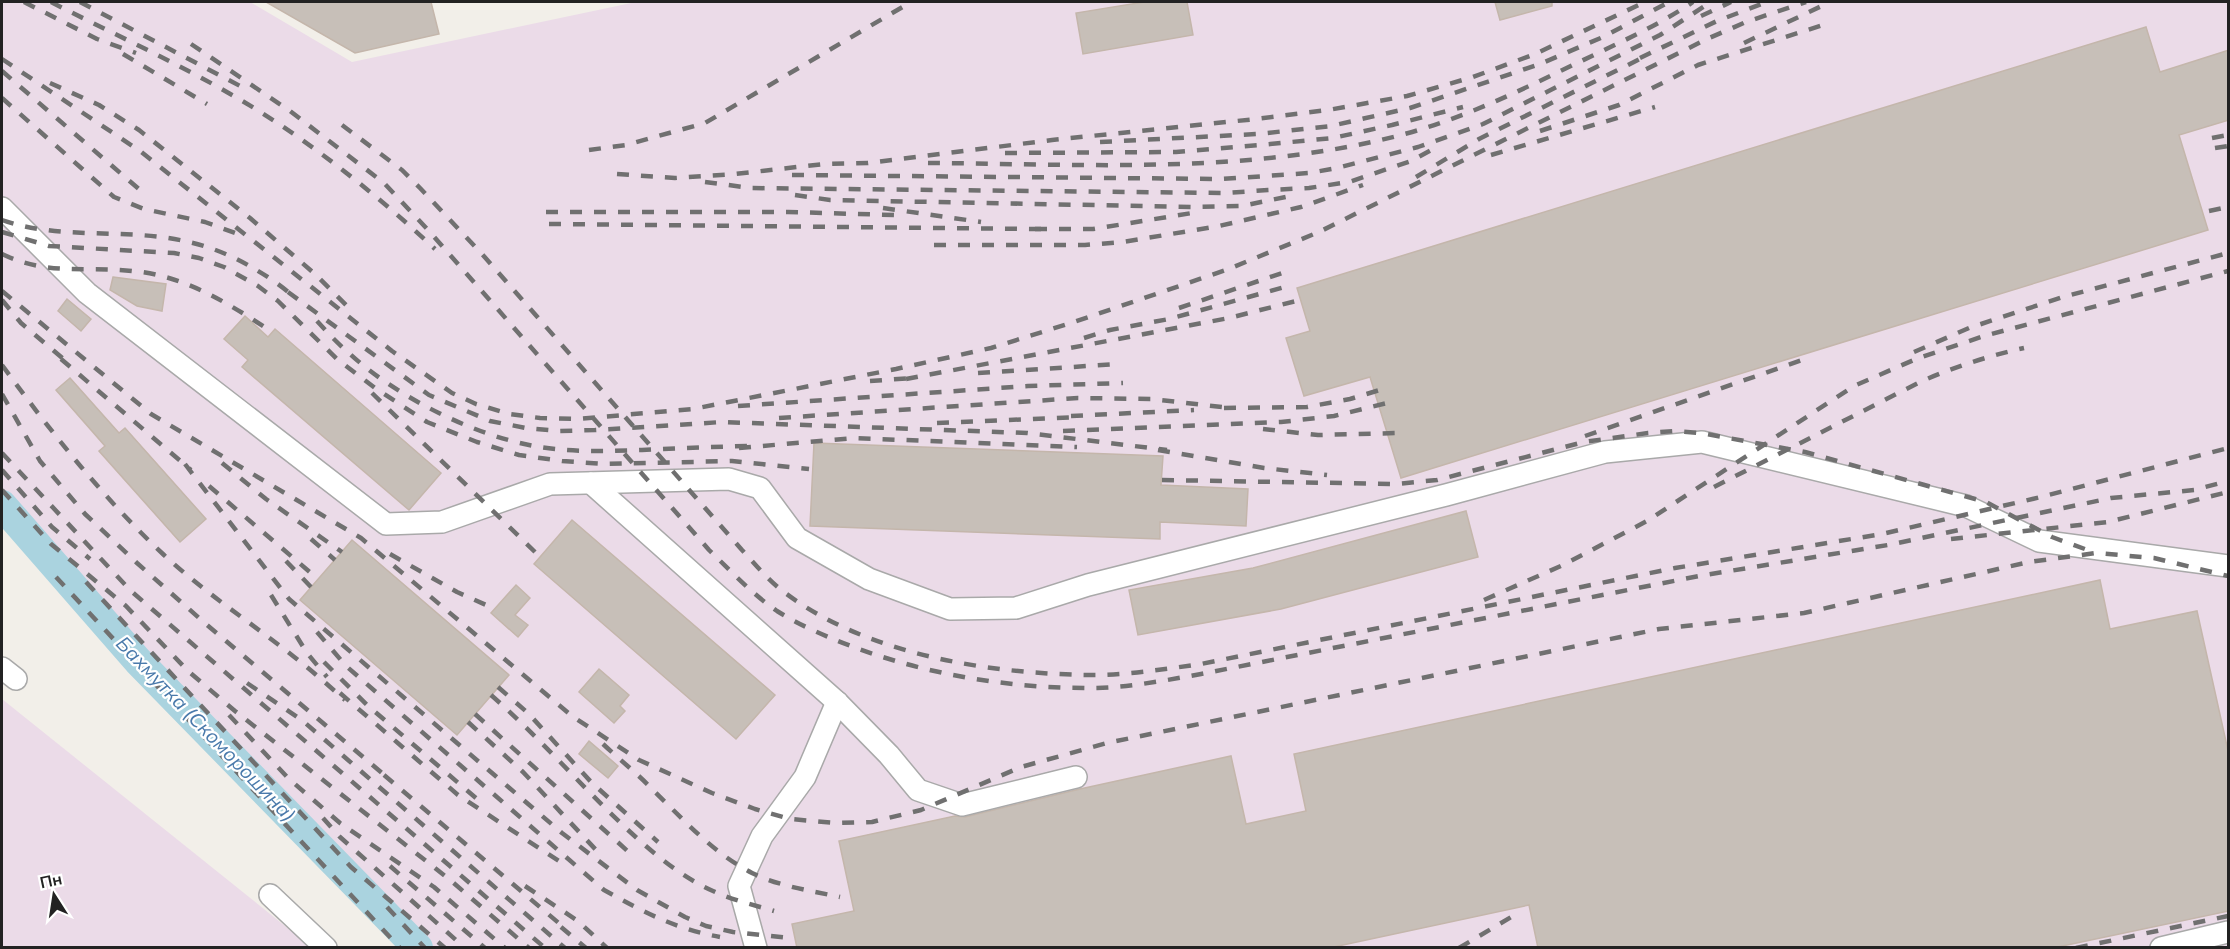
<svg xmlns="http://www.w3.org/2000/svg" width="2230" height="949" viewBox="0 0 2230 949" font-family="Mulish,sans-serif">
	<rect width="100%" height="100%" fill="#f2efe9"/>
	<!-- industrial -->
	<g fill="#ebdbe8">
		<polygon points="2,2 250,2 352,62 636,2 2228,2 2228,947 408,947 155,699 2,520"/>
		<polygon points="2,699 254,901 311,947 2,947"/>
	</g>
	<g fill="none" stroke-linecap="round" stroke-linejoin="round">
		<!-- river -->
		<polyline stroke="#aad3df" stroke-width="30" points="2,505 138,661 418,948"/>
	</g>
	<!-- building -->
	<g fill="#c7bfb8" stroke="#c4b6ab" stroke-width="1.5">
		<polygon points="266,2 431,2 439,34 355,53"/>
		<polygon points="1144,2 1187,2 1193,35 1083,54 1076,13"/>
		<polygon points="1495,2 1552,2 1552,6 1500,20"/>
		<polygon points="2146,27 2160,72 2229,50 2229,120 2179,135 2208,230 1401,478 1370,377 1304,396 1286,338 1310,331 1297,288"/>
		<polygon points="113,277 166,284 162,311 137,306 110,290"/>
		<polygon points="67,299 91,319 81,331 58,311"/>
		<polygon points="245,316 268,337 275,329 441,473 409,510 242,367 248,360 224,339"/>
		<polygon points="70,378 119,433 125,428 206,519 180,542 99,451 105,446 56,390"/>
		<polygon points="814,443 1163,456 1161,485 1248,489 1246,526 1160,522 1160,539 810,526"/>
		<polygon points="1466,511 1478,557 1281,609 1138,635 1129,590 1253,568"/>
		<polygon points="572,520 775,695 736,739 534,564"/>
		<polygon points="352,540 509,675 457,735 300,600"/>
		<polygon points="2100,580 2110,629 2197,611 2229,755 2229,911 2053,948 1538,948 1529,905 1329,948 797,948 792,924 854,911 839,841 955,816 965,817 1080,789 1231,756 1246,824 1306,811 1294,754"/>
		<polygon points="516,585 530,598 515,615 528,625 518,637 491,613"/>
		<polygon points="599,669 629,695 620,706 625,711 614,723 579,692"/>
		<polygon points="589,741 618,766 608,778 579,754"/>
	</g>
	<g fill="none" stroke-linecap="round" stroke-linejoin="round">
		<defs>
			<g id="minor">
				<polyline points="2,208 87,293 386,524 442,522 550,484 729,479 760,488 797,538 869,579 950,609 1016,608 1088,585 1446,495 1605,452 1702,442 1966,506 2039,541 2228,566"/>
				<polyline points="591,483 837,702 889,755 918,790 962,805 1076,777"/>
				<polyline points="2,668 16,679"/>
				<polyline points="270,895 326,948"/>
				<polyline points="756,948 739,886 762,836 805,777 837,702"/>
				<polyline points="2161,948 2228,932"/>
			</g>
		</defs>
		<!-- minor casing -->
		<use href="#minor" stroke="#a9a9a9" stroke-width="24"/>
		<!-- minor -->
		<use href="#minor" stroke="#fff" stroke-width="21"/>
		<!-- rail -->
		<g stroke="#707070" stroke-width="4.5" stroke-dasharray="12 12" stroke-linecap="butt">
			<polyline points="24,2 97,39 136,53"/>
			<path d="M 51,2 C 127,41 207,76 279,124 C 334,161 386,203 435,249"/>
			<polyline points="80,2 242,87"/>
			<polyline points="1701,16 1731,2"/>
			<polyline points="1744,43 1830,2"/>
			<path d="M 191,44 L 290,111 L 384,183 L 429,231 L 709,550 C 731,571 752,594 777,611 C 796,623 818,633 838,641 C 920,674 1009,689 1097,688 C 1132,687 1167,680 1201,674 L 1699,576 L 1888,545 L 2111,498 L 2194,490 L 2228,481"/>
			<polyline points="123,54 207,104"/>
			<polyline points="1640,58 1717,21 1767,2"/>
			<polyline points="2,59 140,151 392,351 452,393 476,404 509,414 540,418 577,419 693,409 896,369 991,348 1074,322 1226,270 1319,232 1707,39 1746,22 1806,2"/>
			<polyline points="2,71 140,190"/>
			<polyline points="50,83 99,105 139,130 250,218 315,274 352,311"/>
			<polyline points="2,98 114,197 144,209 205,222 235,233"/>
			<path d="M 342,125 L 402,170 L 420,188 L 482,254 L 742,550 C 756,565 768,580 784,592 C 867,655 990,674 1092,675 C 1129,675 1165,669 1201,664 L 1675,568 L 1882,534 L 2041,497 L 2228,448"/>
			<polyline points="1540,131 1619,105 1698,65 1823,25"/>
			<polyline points="2212,138 2228,135"/>
			<polyline points="1100,142 1258,134 1331,126 1410,108 1540,64 1603,37 1669,2"/>
			<polyline points="2215,148 2228,146"/>
			<polyline points="589,150 626,145 705,123 911,2"/>
			<polyline points="1005,153 1176,152 1260,145 1333,138 1392,125 1463,107"/>
			<polyline points="1491,155 1655,107"/>
			<path d="M 928,163 C 1085,164 1247,175 1401,135 C 1462,119 1517,92 1573,65 C 1614,45 1656,27 1693,2"/>
			<polyline points="617,174 675,178 735,174 824,164 868,163 1052,140 1256,119 1328,110 1407,96 1473,77 1535,54 1645,2"/>
			<polyline points="792,175 1222,179 1309,173 1337,168 1418,147 1483,124 1660,35 1711,2"/>
			<polyline points="1416,177 1479,139 1648,55"/>
			<polyline points="705,182 751,188 1225,193 1268,190 1309,188 1349,182 1411,161 1435,148"/>
			<polyline points="795,195 830,200 1193,207 1242,206 1295,195"/>
			<polyline points="883,208 981,222"/>
			<polyline points="2209,211 2228,207"/>
			<polyline points="546,212 788,212 894,215"/>
			<path d="M 2,220 C 62,241 127,227 189,242 C 211,247 233,256 253,268 C 267,276 282,286 294,297"/>
			<polyline points="549,224 1041,229"/>
			<polyline points="1035,229 1093,229 1192,213"/>
			<polyline points="2,232 49,246 174,253 199,258 224,267 258,286 278,301 337,359 375,388 427,422 477,442 519,455 562,461 603,464 732,461 809,469"/>
			<polyline points="934,245 1085,245 1123,242 1219,226 1301,207 1363,185"/>
			<path d="M 2,254 C 48,276 84,266 132,271 C 183,275 228,303 269,330"/>
			<polyline points="2,291 151,414 361,538 572,716 639,760 712,793 755,809 790,819 837,823 872,822 921,810 1021,767 1107,743 1659,629 1804,613 2029,562 2096,553 2154,558 2228,576"/>
			<polyline points="288,292 429,395 490,421 526,428 560,431 595,430 722,422 1027,433 1167,450"/>
			<polyline points="2,300 21,323 67,362"/>
			<polyline points="1179,308 1288,271"/>
			<path d="M 317,321 C 327,332 337,343 349,353 C 394,395 469,433 529,445 C 566,453 605,451 642,450 C 677,448 712,447 747,446"/>
			<polyline points="1084,338 1110,330 1169,319 1292,285"/>
			<polyline points="1914,352 1969,328 2063,297 2228,253"/>
			<polyline points="61,359 191,470"/>
			<path d="M 2,365 C 51,432 103,498 164,555 C 204,592 250,622 293,656 C 311,670 328,685 345,700"/>
			<polyline points="978,373 1119,364"/>
			<polyline points="906,379 1229,318 1296,301"/>
			<polyline points="870,381 912,378"/>
			<polyline points="372,393 535,552"/>
			<polyline points="2,394 40,461 85,514 137,563 207,625 389,779"/>
			<polyline points="738,406 1028,386 1123,383"/>
			<polyline points="1224,408 1307,407 1350,399 1383,389"/>
			<polyline points="1071,416 1194,410"/>
			<polyline points="779,418 1078,398 1152,399 1230,408"/>
			<polyline points="937,423 1078,417"/>
			<polyline points="1263,429 1318,435 1399,433"/>
			<polyline points="1063,431 1281,422 1334,416 1387,403"/>
			<polyline points="1585,436 1802,360"/>
			<polyline points="739,448 854,438 1077,447"/>
			<polyline points="1158,450 1264,468 1327,475"/>
			<polyline points="2,453 131,591 545,948"/>
			<polyline points="222,463 266,499 342,552"/>
			<polyline points="185,464 289,599 562,833 637,890 685,917 706,926 733,932 789,938"/>
			<polyline points="2,470 52,527 90,559"/>
			<polyline points="1162,480 1396,484 1437,480 1584,442 1648,433 1674,431 1701,433 1805,452 1986,502 2052,537 2093,552"/>
			<polyline points="209,486 318,579"/>
			<path d="M 1714,487 L 1920,382 C 1954,367 1988,356 2024,348"/>
			<polyline points="2,490 51,544 126,606 188,671 235,711 449,879 529,948"/>
			<polyline points="311,539 335,560"/>
			<polyline points="1951,539 2108,522 2228,492"/>
			<polyline points="390,554 457,592 486,605"/>
			<polyline points="286,561 311,587"/>
			<polyline points="56,577 400,948"/>
			<polyline points="86,582 351,867 445,948"/>
			<polyline points="271,595 307,653 327,677"/>
			<polyline points="1484,600 1563,565 1647,521 1854,386 1916,359 1984,336 2228,271"/>
			<path d="M 317,632 L 346,666 L 604,890 C 643,912 676,929 720,937"/>
			<polyline points="324,662 367,705 483,804"/>
			<polyline points="247,683 303,721 565,948"/>
			<polyline points="498,687 528,713 592,783 658,842"/>
			<polyline points="340,693 458,795 568,867"/>
			<path d="M 491,695 C 539,737 581,786 628,830 C 653,853 681,877 713,891 C 732,900 754,905 774,911"/>
			<polyline points="475,714 632,855"/>
			<polyline points="229,715 288,778 340,823 434,887 505,948"/>
			<polyline points="468,722 523,772 597,851"/>
			<path d="M 603,744 C 620,760 638,774 654,791 C 685,821 713,853 752,873 C 778,886 812,891 840,897"/>
			<polyline points="384,775 567,930"/>
			<polyline points="323,818 340,837 465,948"/>
			<polyline points="390,866 485,948"/>
			<polyline points="525,886 578,921 607,948"/>
			<polyline points="387,907 425,948"/>
			<polyline points="561,927 586,948"/>
			<polyline points="1459,948 1518,913"/>
			<polyline points="2076,948 2228,916"/>
		</g>
	</g>
	<g text-anchor="middle" stroke-width="4.5" stroke-linejoin="round" paint-order="stroke">
		<!-- water labels -->
		<g font-size="20" font-style="italic" fill="#4a7aab" stroke="#fff">
			<text transform="translate(206 729) rotate(46)" y="7">Бахмутка (Скоморошина)</text>
		</g>
	</g>
	<!-- border -->
	<rect width="2230" height="949" fill="none" stroke="#222222" stroke-width="6"/>
	<!-- north arrow -->
	<g transform="translate(54 895) rotate(348)" stroke="#ffffff" stroke-width="4.5" paint-order="stroke">
	<path d="M0-4.5L10 22L0 15L-10 22Z" fill="#222222"/>
	<text y="-9" font-size="16" font-weight="bold" text-anchor="middle" fill="#222222">Пн</text>
	</g>
</svg>
